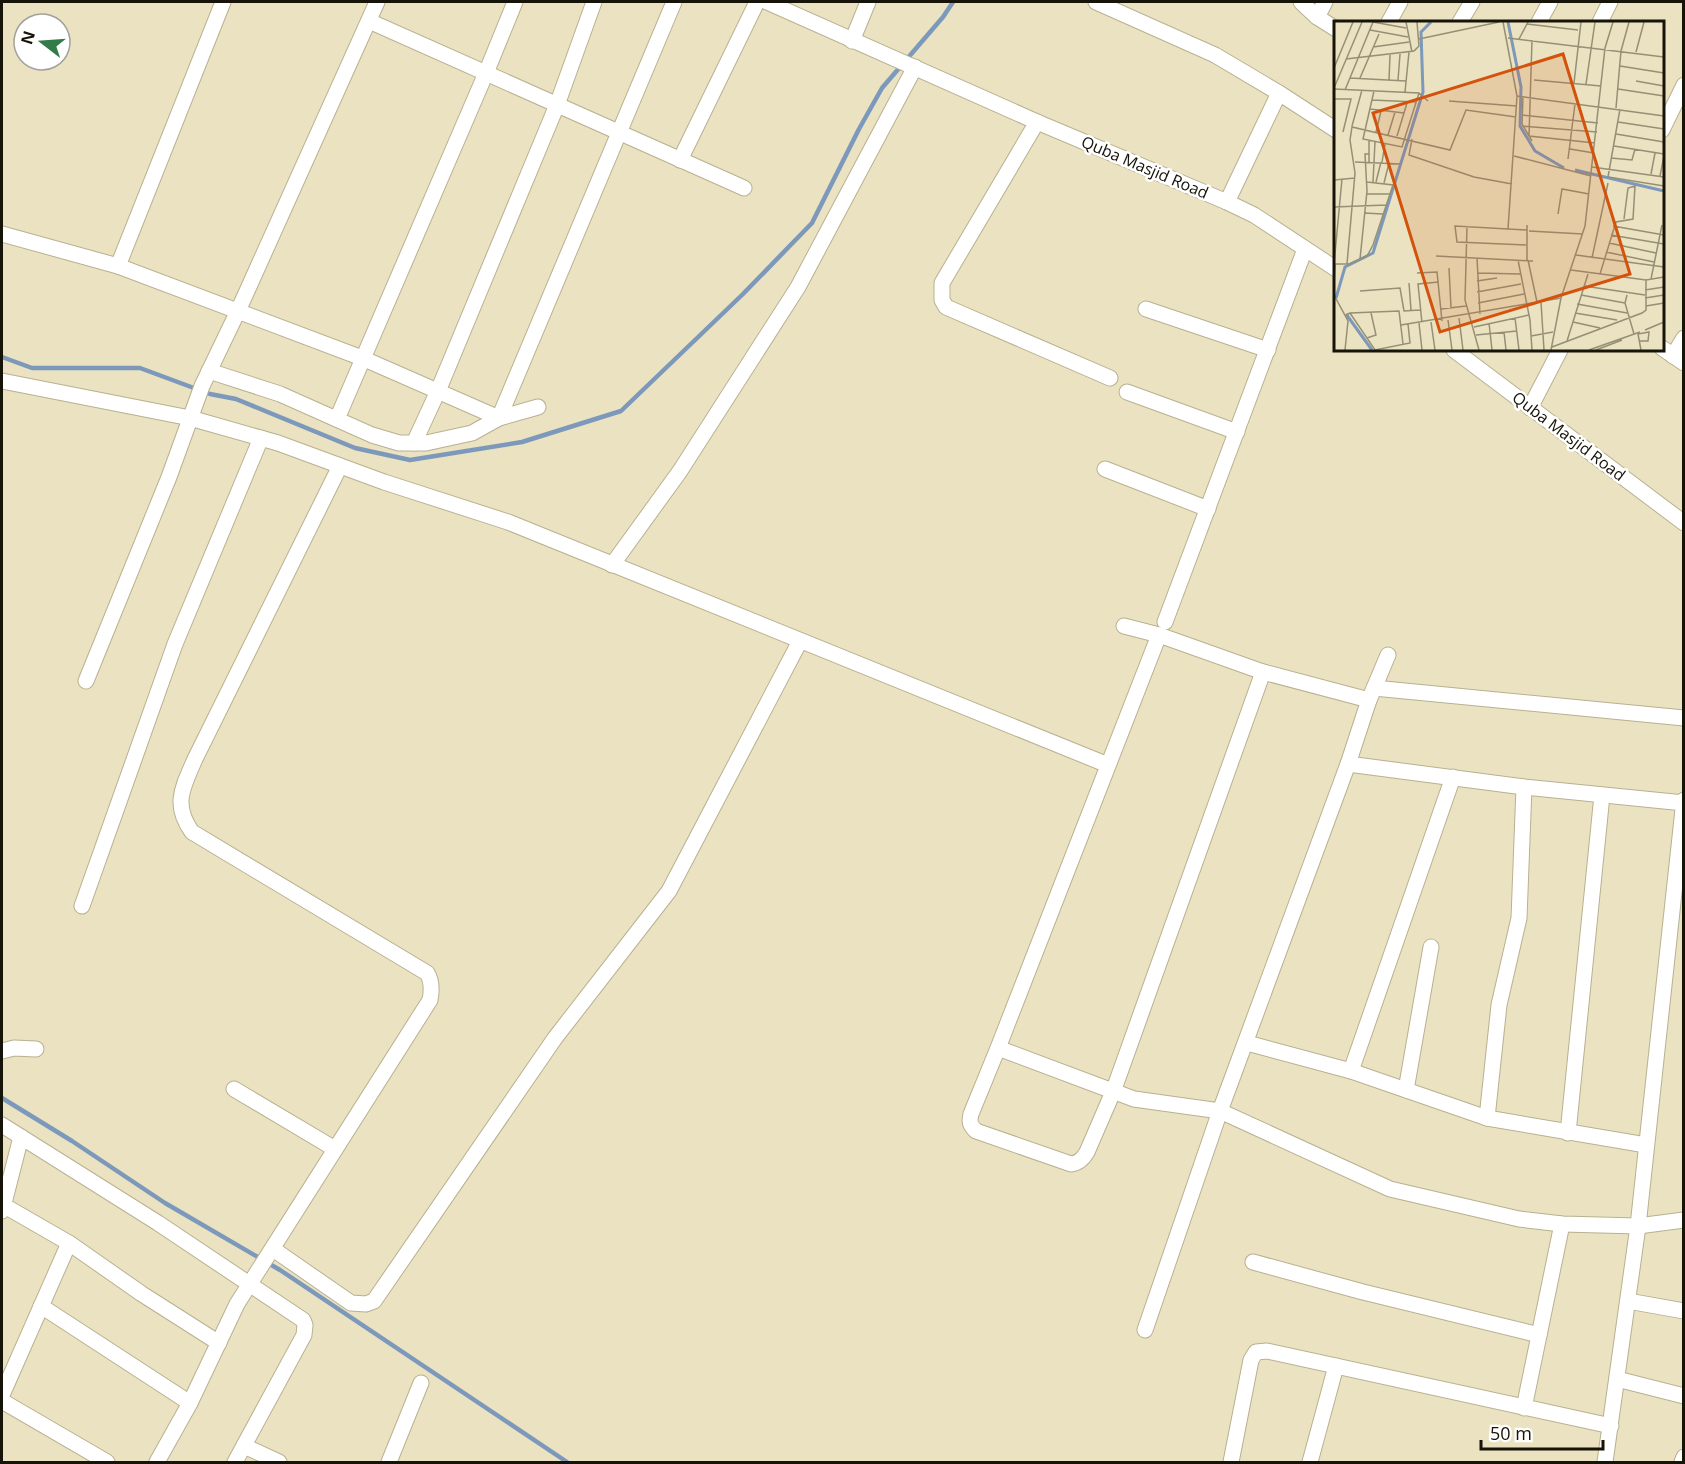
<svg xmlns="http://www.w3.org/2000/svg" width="1685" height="1464" viewBox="0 0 1685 1464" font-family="'Open Sans',sans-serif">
	<rect width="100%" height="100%" fill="#eae2c0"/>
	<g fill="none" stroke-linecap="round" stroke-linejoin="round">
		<!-- stream -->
		<g stroke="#7c98bb" stroke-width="4.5">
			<polyline points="2,357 32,368 140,368 210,394 236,399 355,448 410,460 522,442 621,411 743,294 812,223 859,129 882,88 943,17 953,2"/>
			<polyline points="2,1098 72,1141 165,1203 280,1270 567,1462"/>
		</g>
		<defs>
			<g id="minor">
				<polyline points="767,2 1037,122 1227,202 1254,215 1336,269"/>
				<polyline points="1096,2 1215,55 1279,93 1336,130"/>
				<polyline points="1301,2 1317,17 1336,29"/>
				<polyline points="1317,17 1325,2"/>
				<polyline points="369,21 744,188"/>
				<polyline points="1389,22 1400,2"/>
				<polyline points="1460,22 1472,2"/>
				<polyline points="1539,22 1550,2"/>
				<polyline points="1600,22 1610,2"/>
				<polyline points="852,41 868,2"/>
				<polyline points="1037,122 942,283 942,300 946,307 1110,378"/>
				<polyline points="1662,130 1684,85"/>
				<polyline points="680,160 757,2"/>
				<polyline points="1227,202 1279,93"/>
				<polyline points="2,234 118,266 362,358 499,418 674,2"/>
				<polyline points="118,266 223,2"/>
				<polyline points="1146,309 1268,350"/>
				<polyline points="1662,348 1684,363"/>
				<polyline points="1454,350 1684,523"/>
				<polyline points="1673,356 1684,338"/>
				<polyline points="209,371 280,394 372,435 399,443 426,443 472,433 499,418 538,407"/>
				<polyline points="2,381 190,418 278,443 384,482 508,522 1108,765"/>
				<polyline points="1127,392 1237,432"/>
				<polyline points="1530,408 1560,350"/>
				<polyline points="337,419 486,73 515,2"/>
				<polyline points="414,443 438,391 557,105 594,2"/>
				<polyline points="1105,469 1208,509"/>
				<polyline points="612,565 680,471 798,287 915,67"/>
				<polyline points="1165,622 1305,249"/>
				<polyline points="1124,626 1159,635 1263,672 1369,700"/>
				<path d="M 1159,635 L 998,1048 L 971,1114 C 969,1122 970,1125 976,1131 L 1071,1164 C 1079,1163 1083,1159 1087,1152 L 1113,1092 L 1263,672"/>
				<polyline points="86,681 169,477 202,386 238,311 377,2"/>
				<polyline points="1374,688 1684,718"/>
				<polyline points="1348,764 1524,787 1684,803"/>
				<polyline points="82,906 175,644 261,438"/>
				<polyline points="1247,1043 1351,1071 1487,1118 1646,1145"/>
				<polyline points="998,1048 1134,1099 1220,1111 1390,1189 1519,1219 1562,1224 1638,1226 1684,1220"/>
				<polyline points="2,1051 14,1048 36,1049"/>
				<polyline points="1351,1071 1453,777"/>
				<polyline points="234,1089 335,1149"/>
				<polyline points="1406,1090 1431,947"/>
				<polyline points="1487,1118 1499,1005 1519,918 1524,787"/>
				<polyline points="2,1125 158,1223 303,1320 305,1325 304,1335 235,1462"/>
				<polyline points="1568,1133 1602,795"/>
				<polyline points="3,1205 69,1243 142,1294 219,1343"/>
				<polyline points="2,1211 21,1137"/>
				<polyline points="273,1249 351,1303 366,1304 374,1301 555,1038 669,891 800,641"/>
				<polyline points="1253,1262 1363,1292 1539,1335"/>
				<polyline points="1628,1301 1684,1311"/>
				<polyline points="41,1306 190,1403"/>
				<polyline points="1145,1330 1220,1111 1348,764 1369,700 1388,655"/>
				<polyline points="1617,1379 1684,1396"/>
				<polyline points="2,1395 69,1243"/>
				<polyline points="2,1401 107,1462"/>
				<polyline points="1524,1408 1562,1224"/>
				<polyline points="244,1446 279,1462"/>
				<path d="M 157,1462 L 190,1403 L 237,1304 L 430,1000 C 432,990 432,981 427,973 L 192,832 C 172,804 183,787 195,759 L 340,466"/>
				<polyline points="389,1462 421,1383"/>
				<polyline points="1231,1462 1251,1360 1256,1352 1267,1351 1611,1426"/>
				<polyline points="1310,1462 1336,1366"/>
				<polyline points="1605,1462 1638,1226 1684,800"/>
				<polyline points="1682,1462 1684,1457"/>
			</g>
		</defs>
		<!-- minor casing -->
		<use href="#minor" stroke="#b8b190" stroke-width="17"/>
		<!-- minor -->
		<use href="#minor" stroke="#fff" stroke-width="15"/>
	</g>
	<g text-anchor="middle" stroke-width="5" stroke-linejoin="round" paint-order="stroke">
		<!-- street labels -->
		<g font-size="16" fill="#161308" stroke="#fff">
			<text transform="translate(1145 167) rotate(23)" y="6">Quba Masjid Road</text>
			<text transform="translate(1569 436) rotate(37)" y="6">Quba Masjid Road</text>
		</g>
	</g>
	<!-- overview -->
	<g transform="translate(1334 21)">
		<rect width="330" height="330" fill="#eae2c0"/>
		<path fill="none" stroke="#7c98bb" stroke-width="3" d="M 174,1 L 187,66 L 186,105 L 201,130 L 230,147M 241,149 L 330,170M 2,277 L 11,246 L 39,232 L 89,71 L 87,11 L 97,1M 12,293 L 38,329"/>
		<path fill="none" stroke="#958f76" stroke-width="1.5" d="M 39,1 L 72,7M 72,1 L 78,31M 169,1 L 183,75 L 174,208M 193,3 L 244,9M 36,9 L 74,16M 174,17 L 330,36M 85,18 L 165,1M 185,18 L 194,1M 198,19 L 195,115 L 261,122M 39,26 L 75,21M 302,31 L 310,1M 12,38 L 80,30 L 85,25 L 83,1M 286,45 L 330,52M 0,47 L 19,1M 16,57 L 72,60M 26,57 L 45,13M 55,59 L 56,34M 64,59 L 66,33M 200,59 L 267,65M 302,60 L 330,65M 240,62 L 247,1M 252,63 L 261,1M 0,67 L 28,1M 0,68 L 85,72 L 94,80M 284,68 L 330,75M 11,69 L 39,1M 40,70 L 29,118 L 68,126 L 85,72M 71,71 L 75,31M 183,75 L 330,95M 189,75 L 188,103 L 198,120M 0,78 L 17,78 L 9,111M 38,79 L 82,81M 115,80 L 183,85M 282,87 L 287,30 L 295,1M 36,88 L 70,92M 286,88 L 274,156 L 330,165M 188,94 L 264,102M 284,101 L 330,108M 18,105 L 28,69M 188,105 L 263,111M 42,111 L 47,90M 282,113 L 330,121M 54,114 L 61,91M 63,115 L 73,82M 78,118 L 75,134 L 140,156 L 178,163M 280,125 L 330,133M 236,128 L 260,132M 180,135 L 257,155M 277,137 L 298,139 L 301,128M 234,138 L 241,83M 21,141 L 66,143M 35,141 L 35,119M 48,141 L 51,123M 258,146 L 330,156M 317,153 L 321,132M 326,155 L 330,135M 0,159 L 21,157M 39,161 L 41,121M 42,161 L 47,141M 50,162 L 55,142M 32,173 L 56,173M 0,186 L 52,184M 30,192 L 49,193M 224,193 L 228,168 L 255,173M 193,204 L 193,239M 133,205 L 131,279 L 145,329M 279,205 L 330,214M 195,210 L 249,213M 277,214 L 330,223M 275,222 L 322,232M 192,224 L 123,221 L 121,205 L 193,209M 272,231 L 320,241M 242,234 L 330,246M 102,235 L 199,240M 143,237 L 146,293M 258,237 L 274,162M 26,238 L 33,170 L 31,133 L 35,133M 184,239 L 196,299 L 198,329M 194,239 L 203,281M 0,243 L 15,243 L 33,235 L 39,224 L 59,164 L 33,161M 0,243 L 8,158M 13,243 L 21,152 L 16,119 L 18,106 L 116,129 L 132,89 L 182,96M 115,247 L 117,287M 237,249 L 312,259 L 330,256M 83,252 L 103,251 L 108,300M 144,252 L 186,253M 266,253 L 282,201 L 299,198 L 301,165 L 294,167 L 290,198M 317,258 L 328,204M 143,260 L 163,257M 75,262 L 77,289M 0,263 L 1,243M 250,265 L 311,274M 311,269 L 330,266M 26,270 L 66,267 L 70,290 L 86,289M 143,271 L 187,263M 0,274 L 14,300 L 11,329M 247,274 L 291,282M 293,274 L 291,282 L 300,313M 311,277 L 330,274M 207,281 L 210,329M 144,282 L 190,273M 243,283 L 293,292M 312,285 L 330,282M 107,288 L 132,285M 16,292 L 65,290 L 69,323M 241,292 L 283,299M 12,294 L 16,292 L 41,329 L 76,322 L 74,303M 125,297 L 129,329M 181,297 L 185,329M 114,299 L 118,329M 97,301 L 101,329M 239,301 L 266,307M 85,302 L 88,329M 88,302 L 84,263 L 105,261M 155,302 L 158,329M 67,304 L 227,277M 140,306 L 195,294M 311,309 L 330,301M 170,311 L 172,329M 142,314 L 183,310M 197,315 L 219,311M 33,317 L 42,314 L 37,292M 233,320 L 254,253M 306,320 L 314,320 L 315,311 L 304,313 L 307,329M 218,326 L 308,292 L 312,289 L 312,259M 217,329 L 227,277 L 251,205 L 271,27 L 279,1M 255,329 L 306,311M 262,329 L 288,319"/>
		<path fill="#d3520c" fill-opacity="0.15" stroke="#d3520c" stroke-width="3" d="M 229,33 L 296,253 L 106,311 L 39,92 Z"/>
		<rect width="330" height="330" fill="none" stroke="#161308" stroke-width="3"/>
	</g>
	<!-- border -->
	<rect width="1685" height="1464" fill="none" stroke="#161308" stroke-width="6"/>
	<!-- north arrow -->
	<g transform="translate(42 42) rotate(287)"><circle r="28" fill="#ffffff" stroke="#a2a19c" stroke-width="1.5"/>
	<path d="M0-4.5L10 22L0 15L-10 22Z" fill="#337c49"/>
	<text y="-9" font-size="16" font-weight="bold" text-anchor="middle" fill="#161308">N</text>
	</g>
	<!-- scale -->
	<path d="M1481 1440v9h122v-9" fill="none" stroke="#161308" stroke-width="3"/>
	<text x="1490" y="1440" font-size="18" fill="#161308" stroke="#ffffff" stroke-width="4.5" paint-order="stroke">50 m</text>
</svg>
